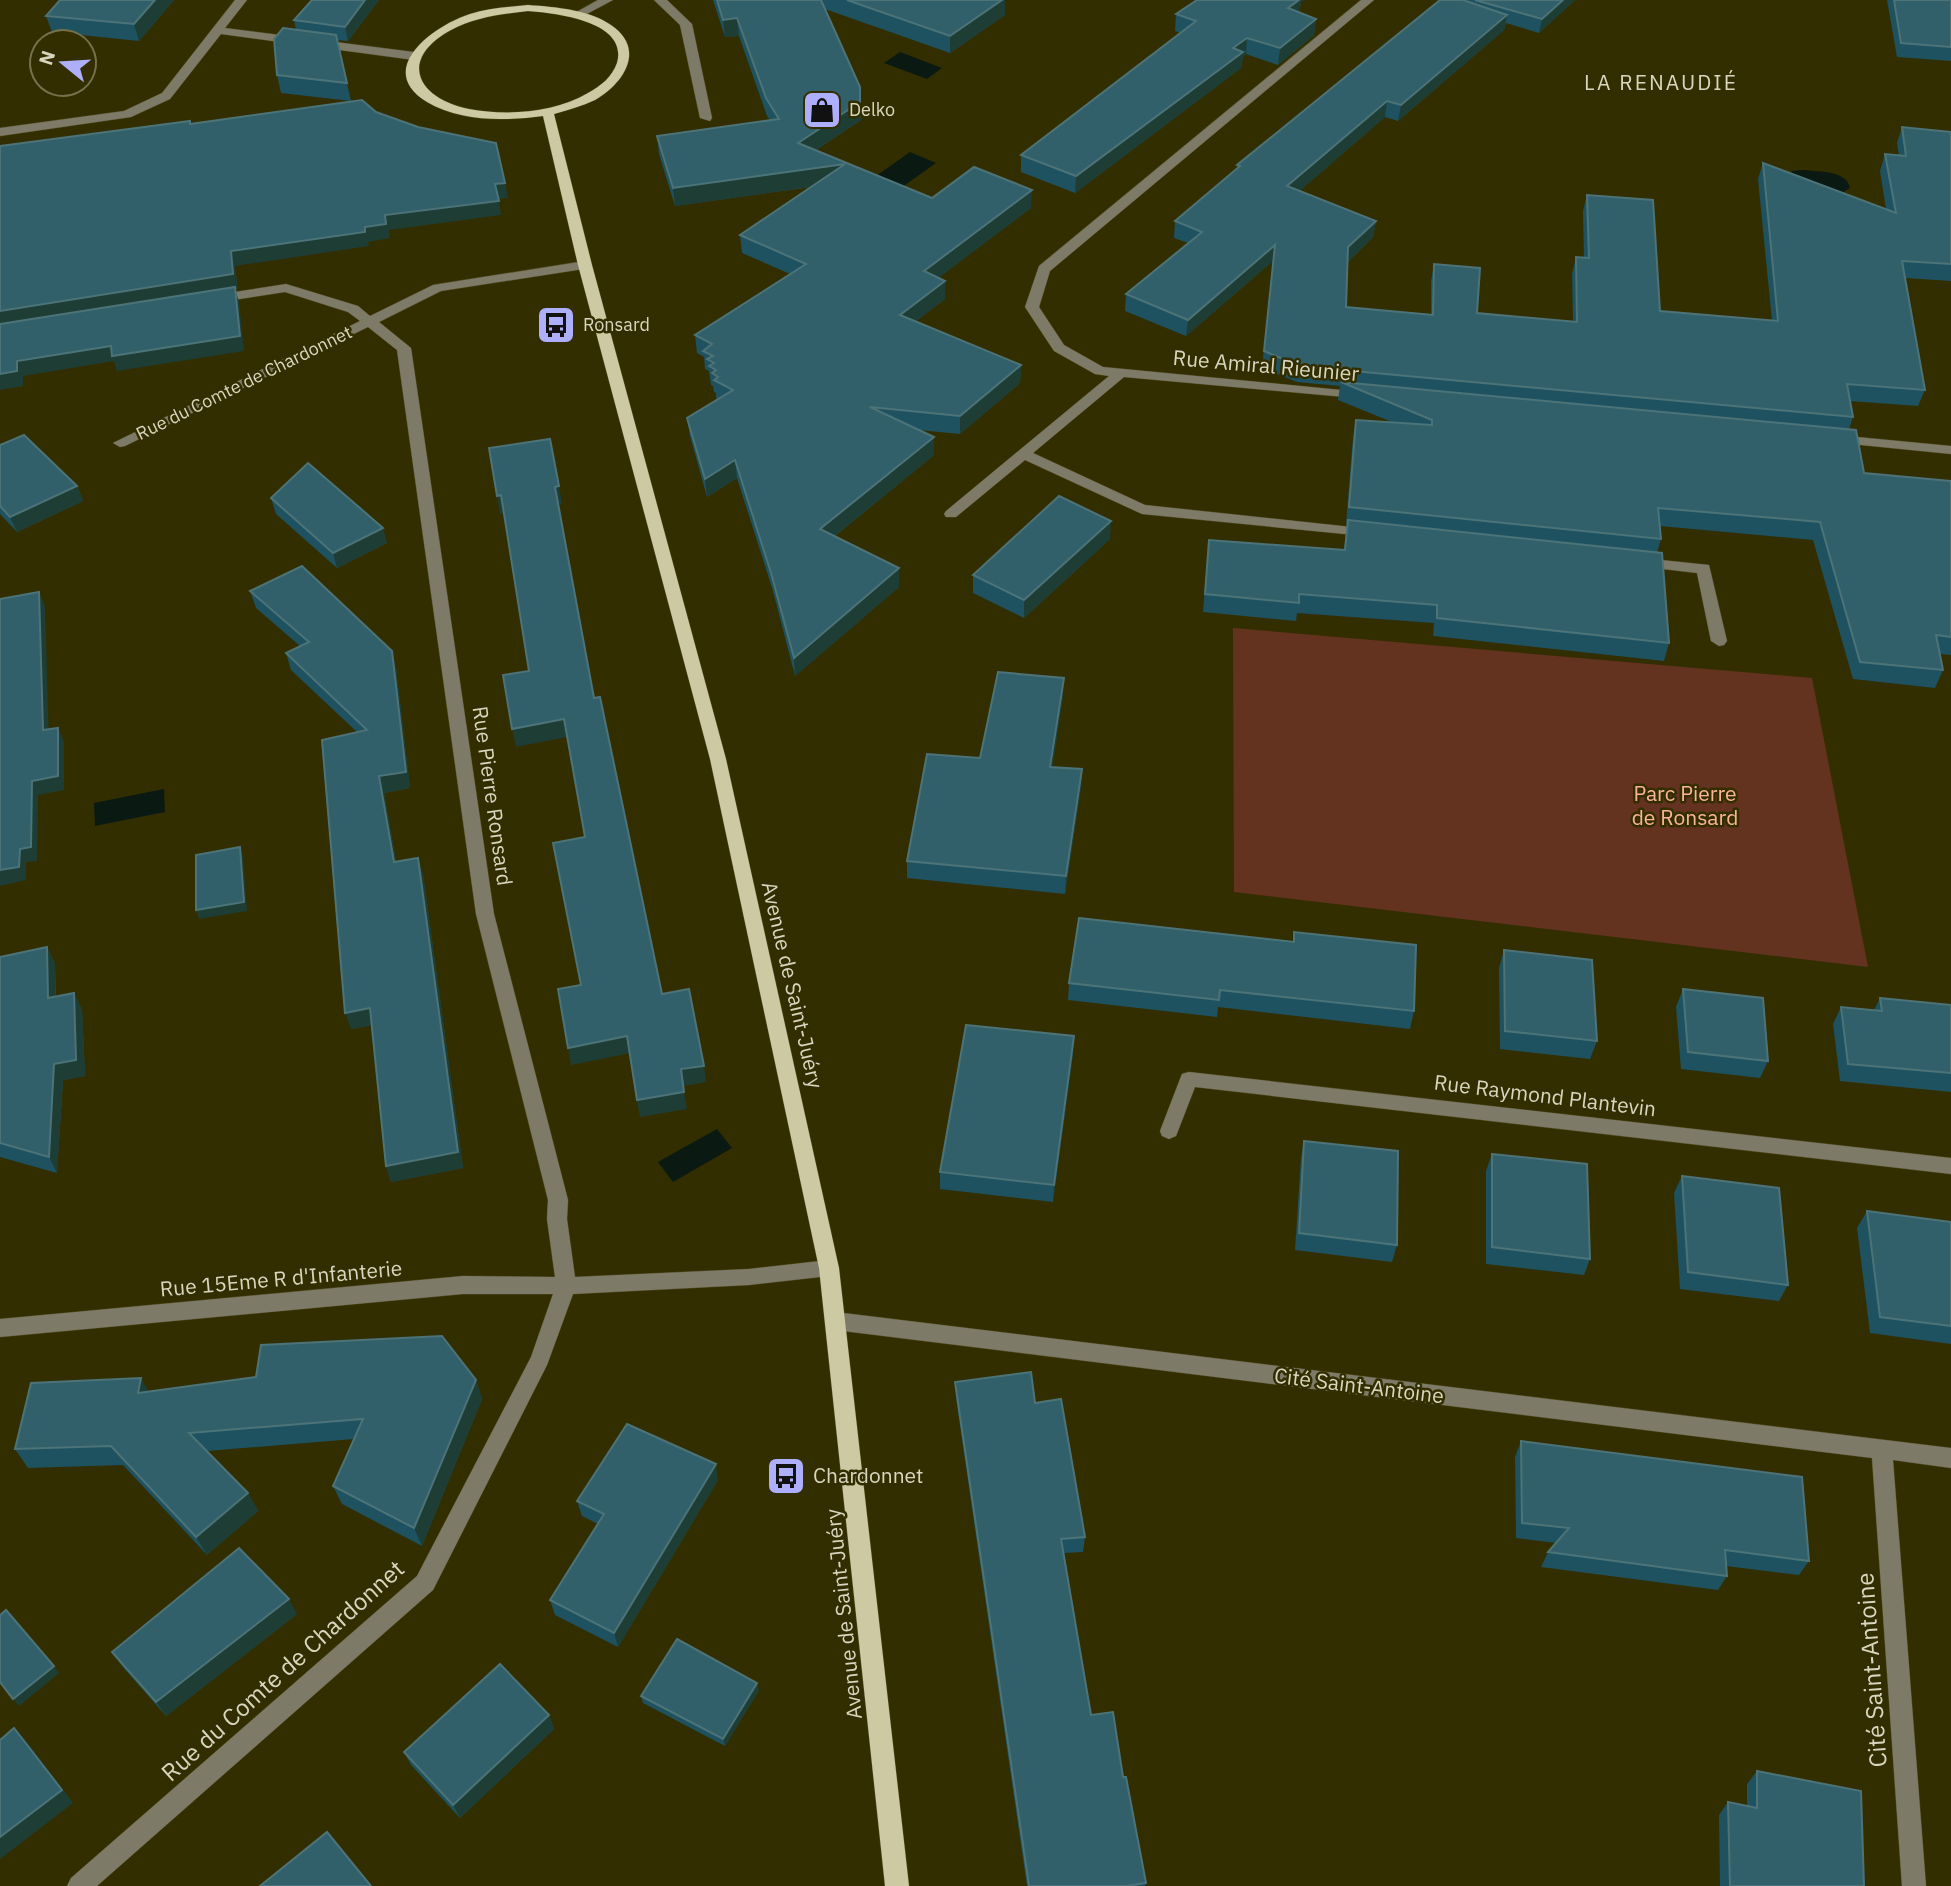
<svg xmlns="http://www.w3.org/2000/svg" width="1951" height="1886" viewBox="0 0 1951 1886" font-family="'IBM Plex Sans',sans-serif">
	<rect width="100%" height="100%" fill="#332e00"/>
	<!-- green -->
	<polygon fill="#633320" points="1233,628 1812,678 1868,967 1234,892"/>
	<!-- water -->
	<g fill="#0a1912">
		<polygon points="900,52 942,68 927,79 884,63"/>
		<polygon points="910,152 936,163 898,190 872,179"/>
		<path d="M 1803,170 C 1818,172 1847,170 1850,188 L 1840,194 L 1790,175 L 1792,171 Z"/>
		<polygon points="164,789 165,812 95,826 94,803"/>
		<polygon points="717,1129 732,1148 673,1182 658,1162"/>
	</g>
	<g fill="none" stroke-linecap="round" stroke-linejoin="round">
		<defs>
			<g id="minor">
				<polygon points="235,0 247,0 225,28 414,52 420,56 414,60 221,34 170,99 131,117 0,136 0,128 124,111 162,93"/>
				<polygon points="598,0 613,0 583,16 573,14"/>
				<polygon points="654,0 667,0 692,24 712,118 710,121 700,118 680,25"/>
				<polygon points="1361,0 1374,0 1050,271 1039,307 1064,345 1103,367 1362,392 1369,396 1367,399 1124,377 1033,453 1145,505 1370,529 1377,534 1375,537 1142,514 1025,460 956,517 946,517 944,514 946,511 1109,376 1095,374 1054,351 1025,307 1039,266"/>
				<polygon points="585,261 590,262 590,268 441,291 379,322 411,348 494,914 568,1200 567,1219 575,1277 749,1269 829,1260 836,1262 839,1268 836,1274 829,1276 749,1285 573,1294 547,1365 433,1590 97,1886 67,1886 71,1878 417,1576 531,1357 553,1294 463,1294 0,1337 0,1319 463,1276 555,1277 547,1219 548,1200 476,914 397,350 368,327 125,446 120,447 113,443 360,321 348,312 285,292 214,303 209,302 209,296 286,284 358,306 370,316 433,285"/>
				<polygon points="1836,435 1951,446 1951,454 1831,442 1831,436"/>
				<polygon points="1642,558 1709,565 1727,641 1724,645 1719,646 1711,641 1697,573 1637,566 1634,563"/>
				<polygon points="1189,1072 1951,1158 1951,1174 1195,1087 1176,1136 1169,1139 1162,1136 1160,1131 1180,1079 1182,1074"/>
				<polygon points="835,1312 1951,1448 1951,1468 1893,1460 1926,1886 1902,1886 1872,1458 835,1330 828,1327 825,1321 828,1315"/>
			</g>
			<path id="major" d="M 528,5 C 556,7 593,10 615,28 C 645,52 622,85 595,100 C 582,106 568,110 554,114 L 592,265 L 726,759 L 839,1268 L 909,1886 L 885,1886 L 819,1268 L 710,759 L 578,265 L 543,116 C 505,121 461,122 427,102 C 373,69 435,25 470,14 C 489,8 508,7 528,5 ZM 528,11 C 555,13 629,21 617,63 C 612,77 601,86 588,93 C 554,113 506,116 469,109 C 416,98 398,59 451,30 C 475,17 501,14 528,11 Z"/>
		</defs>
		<!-- minor casing -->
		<use href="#minor" stroke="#514c22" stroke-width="1"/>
		<!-- major casing -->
		<use href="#major" stroke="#514c22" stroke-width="1"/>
		<!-- minor -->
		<use href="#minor" fill="#7d7b68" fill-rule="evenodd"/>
		<!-- major -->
		<use href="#major" fill="#cdc9a2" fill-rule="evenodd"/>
	</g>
	<!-- wall -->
	<g fill="#1e5260">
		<polygon points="174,0 139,41 52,32 46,16"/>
		<polygon points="379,0 348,41 337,40 351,101 281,93 277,75 296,30 294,20"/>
		<polygon points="713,0 1005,0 1005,15 950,53 825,9 861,120 816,150 932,198 1031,208 938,278 945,281 945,299 916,321 1021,365 1020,383 960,434 919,430 934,437 934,455 835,536 899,568 899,587 795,676 773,591 737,478 707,497 690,436 687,418 718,399 716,398 716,393 714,392 713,386 711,385 709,371 705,369 704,357 697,353 695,335 790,274 742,253 740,235 811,187 675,206 659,154 657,136 770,120 767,116 739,36 725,37"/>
		<polygon points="1465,0 1575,0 1539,33 1506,23 1504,30 1398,121 1385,117 1299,191 1376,221 1373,237 1348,262 1346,307 1431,314 1431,281 1434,264 1477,313 1573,321 1572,274 1576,257 1584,258 1583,211 1587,195 1660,311 1772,321 1758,179 1763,163 1886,209 1880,171 1885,154 1899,156 1897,143 1902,127 1951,132 1951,281 1905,278 1925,390 1918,406 1850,401 1853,417 1849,429 1864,473 1951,481 1951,655 1940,654 1943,670 1935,688 1853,679 1813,540 1660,526 1661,539 1657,553 1669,643 1664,661 1433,636 1434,623 1297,613 1296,621 1203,612 1209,540 1344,550 1347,524 1346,524 1353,437 1356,420 1392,422 1338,400 1340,386 1297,382 1262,368 1273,261 1186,336 1125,311 1126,294 1188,243 1174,238 1175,221 1237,169 1237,165"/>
		<polygon points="1887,0 1951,0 1951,61 1897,57"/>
		<polygon points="1301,2 1299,12 1316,19 1314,35 1278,65 1246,54 1243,57 1241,68 1075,193 1021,172 1021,155 1180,33 1175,31 1176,14"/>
		<polygon points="0,445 77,486 83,501 17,532 0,514"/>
		<polygon points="271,498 387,543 337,568 276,514"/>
		<polygon points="1110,539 1024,618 973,593 973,575"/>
		<polygon points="250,591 396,668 410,788 384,793 396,861 423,874 463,1168 391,1182 386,1166 371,1025 351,1029 357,732 291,670 286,653 300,646 256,608"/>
		<polygon points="1063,696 1052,767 1082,769 1081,787 1065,894 907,878 907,861 980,758"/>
		<polygon points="1294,932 1414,1011 1410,1029 1218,1007 1217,1017 1068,1000 1069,983 1293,942"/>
		<polygon points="47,947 55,964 56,996 82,1009 85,1076 63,1080 57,1173 0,1157 0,957"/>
		<polygon points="1504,950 1597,1041 1590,1059 1500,1049 1499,968"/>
		<polygon points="1683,989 1768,1061 1760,1078 1681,1069 1676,1007"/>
		<polygon points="1880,998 1951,1005 1951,1092 1840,1081 1833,1024 1841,1007 1874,1010"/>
		<polygon points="1073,1054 1053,1202 940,1189 940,1172"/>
		<polygon points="1304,1141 1397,1245 1392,1262 1295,1250 1301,1158"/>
		<polygon points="1492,1154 1590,1259 1584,1275 1486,1264 1486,1171"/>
		<polygon points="1682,1176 1788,1285 1779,1301 1680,1289 1674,1193"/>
		<polygon points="1867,1211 1951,1222 1951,1344 1870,1333 1857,1228"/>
		<polygon points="476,1380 482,1399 422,1546 342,1504 333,1486 354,1439 207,1451 248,1493 258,1511 207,1555 123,1465 28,1468 15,1449 149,1392"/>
		<polygon points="955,1382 1035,1403 1085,1537 1083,1552 1064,1553 1091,1715 1123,1777 1146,1883 1145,1886 1027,1886 956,1398"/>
		<polygon points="1521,1441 1809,1561 1799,1575 1726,1566 1727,1576 1718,1590 1541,1567 1548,1552 1557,1543 1516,1538 1515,1457"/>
		<polygon points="718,1480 618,1647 555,1615 550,1600 598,1524 582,1516 577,1501"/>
		<polygon points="297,1614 166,1716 122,1666 112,1652"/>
		<polygon points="759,1690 725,1746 643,1703 641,1696"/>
		<polygon points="549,1715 554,1729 460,1818 411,1765 404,1752"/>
		<polygon points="1757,1771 1864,1886 1720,1886 1719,1815 1728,1802 1747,1806 1747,1784"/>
	</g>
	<!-- shaded-wall -->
	<g fill="#1e3e35">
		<polygon points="155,0 174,0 139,41 134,24"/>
		<polygon points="365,0 379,0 348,41 345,27"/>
		<polygon points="1002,0 1005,0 1005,15 950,53 950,36"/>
		<polygon points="1287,0 1305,0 1301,2 1299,15 1286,25"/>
		<polygon points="1563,0 1575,0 1539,33 1542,19"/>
		<polygon points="1507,15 1504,30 1398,121 1401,105"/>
		<polygon points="737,18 739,36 725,37 723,20"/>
		<polygon points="1316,19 1314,35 1278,65 1280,48"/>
		<polygon points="1247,38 1246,54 1243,57 1241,68 1075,193 1076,176 1233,48"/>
		<polygon points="860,87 861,120 799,161 798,143"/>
		<polygon points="1387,101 1385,117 1286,203 1287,186"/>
		<polygon points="845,164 846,182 675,206 673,188"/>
		<polygon points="505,183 508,198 498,199 495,184"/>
		<polygon points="1032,190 1031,208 924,289 924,271"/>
		<polygon points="499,201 501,215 389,230 390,238 368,242 369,246 235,266 238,289 235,289 239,302 244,351 117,371 114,361 23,376 23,386 0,390 0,374 17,361 111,346 240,336 0,326 0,311 231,251 365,227 385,215"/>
		<polygon points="1376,221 1373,237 1346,264 1348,247"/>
		<polygon points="1275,245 1273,261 1186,336 1188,320"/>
		<polygon points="945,281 945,299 901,333 900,315"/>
		<polygon points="1021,365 1020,383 960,434 960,416"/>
		<polygon points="934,437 934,455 821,547 820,529"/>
		<polygon points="735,460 737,478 707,497 705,479"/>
		<polygon points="77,486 83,501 17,532 10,517"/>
		<polygon points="559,486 562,504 558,505 555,487"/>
		<polygon points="501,495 505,513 500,514 497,496"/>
		<polygon points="1111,521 1110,539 1024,618 1024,600"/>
		<polygon points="383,528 387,543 337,568 333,553"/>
		<polygon points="899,568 899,587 795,676 794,658"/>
		<polygon points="39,592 45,606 49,744 43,730"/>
		<polygon points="392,651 396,668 410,788 384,793 399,878 394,862 379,776"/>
		<polygon points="1064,678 1063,696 1050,785 1050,767"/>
		<polygon points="564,719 567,737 516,747 512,729"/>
		<polygon points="58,728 64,742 64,790 38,795 37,861 26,862 26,880 0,886 0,870 20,849 32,781"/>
		<polygon points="1082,769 1081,787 1065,894 1066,876"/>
		<polygon points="240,847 243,856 247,911 199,919 196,910"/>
		<polygon points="418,858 423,874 463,1168 391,1182 386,1166"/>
		<polygon points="47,947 55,964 56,1015 48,998"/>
		<polygon points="74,993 82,1009 85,1076 63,1080 57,1173 49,1157 54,1064"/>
		<polygon points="370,1008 375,1025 351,1029 345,1013"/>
		<polygon points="627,1036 631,1053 571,1065 568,1048"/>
		<polygon points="1074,1036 1073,1054 1053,1202 1054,1185"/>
		<polygon points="704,1066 706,1082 683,1086 687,1109 640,1117 637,1100 681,1069"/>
		<polygon points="141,1378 152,1398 138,1393"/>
		<polygon points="476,1380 482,1399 422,1546 414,1528"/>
		<polygon points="716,1464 718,1480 618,1647 614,1633"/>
		<polygon points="248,1493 258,1511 207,1555 196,1537"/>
		<polygon points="289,1599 297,1614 166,1716 156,1702"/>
		<polygon points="54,1666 59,1673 19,1706 13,1699"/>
		<polygon points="757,1683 759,1690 725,1746 723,1739"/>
		<polygon points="549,1715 554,1729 460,1818 453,1805"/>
		<polygon points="14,1728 26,1741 73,1803 0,1859 0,1837"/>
	</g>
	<!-- building -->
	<g fill="#32606a" stroke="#4c7378" stroke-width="2">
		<polygon points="60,0 155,0 134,24 46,16"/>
		<polygon points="312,0 365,0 345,27 294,20"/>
		<polygon points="717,0 821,0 860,87 860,102 798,143 932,198 974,167 1032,190 924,271 945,281 900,315 1021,365 960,416 870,407 934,437 820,529 899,568 794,658 771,573 735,460 705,479 687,418 733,390 714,380 718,377 712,373 716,370 709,366 714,363 707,359 713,356 703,351 712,344 695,335 806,264 740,235 845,164 673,188 657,136 779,119 766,98 737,18 723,20"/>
		<polygon points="847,0 1002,0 950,36"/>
		<polygon points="1197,0 1299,0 1288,8 1316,19 1280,48 1247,38 1233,48 1243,52 1076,176 1021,155 1196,21 1176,14"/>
		<polygon points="1440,0 1463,0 1507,15 1401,105 1387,101 1287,186 1376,221 1348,247 1346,307 1433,315 1434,264 1480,268 1477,313 1577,322 1576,257 1589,258 1587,195 1653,200 1660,311 1778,321 1763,163 1896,213 1885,154 1906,156 1902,127 1951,132 1951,264 1902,261 1925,390 1847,384 1853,417 1299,366 1264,351 1275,245 1188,320 1126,294 1202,232 1175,221 1240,166 1237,165"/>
		<polygon points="1475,0 1563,0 1542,19"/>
		<polygon points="1894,0 1951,0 1951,47 1901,43"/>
		<polygon points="283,28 336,35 347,83 277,75 274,39"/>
		<polygon points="362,100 376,112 418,127 496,143 505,183 495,184 499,201 385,215 386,224 365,227 365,232 231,251 233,274 0,311 0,146 190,121 190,124"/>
		<polygon points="235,287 240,336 112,356 111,346 17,361 17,371 0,374 0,324"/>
		<polygon points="1341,382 1856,430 1864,473 1951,481 1951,637 1936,635 1943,670 1860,662 1820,522 1658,508 1661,539 1349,507 1356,420 1432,425 1432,420"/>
		<polygon points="24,435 77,486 10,517 0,506 0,445"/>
		<polygon points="550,439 559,486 555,487 594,698 600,697 662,994 689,989 704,1066 681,1069 684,1092 637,1100 627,1036 568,1048 558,989 581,985 553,843 585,837 564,719 512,729 503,675 529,671 501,495 497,496 489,448"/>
		<polygon points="308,463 383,528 333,553 271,498"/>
		<polygon points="1059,496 1111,521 1024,600 973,575"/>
		<polygon points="1348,520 1662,553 1669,643 1437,618 1437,605 1299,594 1299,603 1205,594 1209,540 1345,550"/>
		<polygon points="302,566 392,651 406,772 379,776 394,862 418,858 458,1152 386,1166 370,1008 345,1013 322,740 367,730 286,653 309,642 250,591"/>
		<polygon points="39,592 43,730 58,728 58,776 32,781 31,847 20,849 19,867 0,870 0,599"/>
		<polygon points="998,672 1064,678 1050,767 1082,769 1066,876 907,861 927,754 980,758"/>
		<polygon points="240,847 244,902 196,910 196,855"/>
		<polygon points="1079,918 1294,942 1294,932 1416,945 1414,1011 1220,990 1219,1000 1069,983"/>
		<polygon points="47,947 48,998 74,993 76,1060 54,1064 49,1157 0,1143 0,957"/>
		<polygon points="1504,950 1592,960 1597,1041 1505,1031"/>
		<polygon points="1683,989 1763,998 1768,1061 1688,1052"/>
		<polygon points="1880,998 1951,1005 1951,1073 1848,1064 1841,1007 1882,1011"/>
		<polygon points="966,1025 1074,1036 1054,1185 940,1172"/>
		<polygon points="1304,1141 1398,1151 1397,1245 1299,1233"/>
		<polygon points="1492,1154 1587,1164 1590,1259 1492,1247"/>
		<polygon points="1682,1176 1779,1188 1788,1285 1688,1272"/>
		<polygon points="1867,1211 1951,1222 1951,1326 1880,1317"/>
		<polygon points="442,1336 476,1380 414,1528 333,1486 363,1419 189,1433 248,1493 196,1537 111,1446 15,1449 31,1383 141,1378 138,1393 256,1377 261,1345"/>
		<polygon points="1031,1372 1035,1403 1061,1399 1085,1537 1061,1539 1091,1715 1113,1712 1123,1777 1126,1777 1146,1883 1126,1886 1029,1886 955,1382"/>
		<polygon points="627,1424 716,1464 614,1633 550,1600 604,1514 577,1501"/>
		<polygon points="1521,1441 1802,1477 1809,1561 1725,1550 1727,1576 1548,1552 1569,1528 1522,1523"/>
		<polygon points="239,1548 289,1599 156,1702 112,1652"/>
		<polygon points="6,1610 54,1666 13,1699 0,1682 0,1615"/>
		<polygon points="677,1639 757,1683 723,1739 641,1696"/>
		<polygon points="500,1664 549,1715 453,1805 404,1752"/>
		<polygon points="14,1728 62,1790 0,1837 0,1740"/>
		<polygon points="1757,1771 1861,1791 1864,1886 1730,1886 1728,1802 1757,1808"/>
		<polygon points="327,1832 371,1886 260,1886"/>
	</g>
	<!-- icons -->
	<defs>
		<symbol id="shop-square" viewBox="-11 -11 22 22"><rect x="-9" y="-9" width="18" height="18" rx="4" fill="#adaffb" stroke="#332e00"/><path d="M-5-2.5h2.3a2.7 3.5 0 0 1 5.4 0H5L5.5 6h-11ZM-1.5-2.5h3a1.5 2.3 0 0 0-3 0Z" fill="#111"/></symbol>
		<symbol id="bus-square" viewBox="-11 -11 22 22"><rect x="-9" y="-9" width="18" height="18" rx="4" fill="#adaffb" stroke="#332e00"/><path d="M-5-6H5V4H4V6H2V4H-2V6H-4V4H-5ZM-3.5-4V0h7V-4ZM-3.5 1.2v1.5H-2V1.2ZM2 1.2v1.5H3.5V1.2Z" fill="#111"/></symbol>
	</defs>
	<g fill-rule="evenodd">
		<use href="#shop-square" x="800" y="88" width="44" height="44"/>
		<use href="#bus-square" x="534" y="303" width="44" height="44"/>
		<use href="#bus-square" x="764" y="1454" width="44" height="44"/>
	</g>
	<g text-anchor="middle" stroke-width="5" stroke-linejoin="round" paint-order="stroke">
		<!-- far-poi labels -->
		<g font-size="18" fill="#d8d6bf" stroke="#332e00" text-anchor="start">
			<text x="849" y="116">Delko</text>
			<text x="583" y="331">Ronsard</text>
		</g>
		<!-- far-street labels -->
		<g font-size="18" fill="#d8d6bf" stroke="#332e00">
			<text transform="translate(244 383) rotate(-26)" y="6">Rue du Comte de Chardonnet</text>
		</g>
		<!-- far-quarter labels -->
		<g font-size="21" letter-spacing="2" fill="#d8d6bf" stroke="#332e00">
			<text x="1661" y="90">LA RENAUDIÉ</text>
		</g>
		<!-- street labels -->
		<g font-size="21" fill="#d8d6bf" stroke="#332e00">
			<text transform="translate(1266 366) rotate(5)" y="7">Rue Amiral Rieunier</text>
			<text transform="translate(492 796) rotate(82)" y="7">Rue Pierre Ronsard</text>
			<text transform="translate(792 985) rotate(77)" y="7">Avenue de Saint-Juéry</text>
			<text transform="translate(1545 1096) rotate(7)" y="7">Rue Raymond Plantevin</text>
			<text transform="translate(281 1279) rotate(-5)" y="7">Rue 15Eme R d'Infanterie</text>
			<text transform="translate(1359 1386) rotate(7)" y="7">Cité Saint-Antoine</text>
			<text transform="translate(844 1614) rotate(-96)" y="7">Avenue de Saint-Juéry</text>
		</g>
		<!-- park labels -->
		<g font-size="21" fill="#fcb497" stroke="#332e00">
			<text x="1685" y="801">Parc Pierre<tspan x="1685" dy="24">de Ronsard</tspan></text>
		</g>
		<!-- poi labels -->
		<g font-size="21" fill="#d8d6bf" stroke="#332e00" text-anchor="start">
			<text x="813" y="1483">Chardonnet</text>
		</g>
		<!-- near-street labels -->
		<g font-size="24" fill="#d8d6bf" stroke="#332e00">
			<text transform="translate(1872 1670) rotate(-94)" y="8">Cité Saint-Antoine</text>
			<text transform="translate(283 1671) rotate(-42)" y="8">Rue du Comte de Chardonnet</text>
		</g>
	</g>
	<!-- north arrow -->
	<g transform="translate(63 63) rotate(288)"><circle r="33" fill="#332e00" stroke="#75714c" stroke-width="2"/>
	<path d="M0-5L12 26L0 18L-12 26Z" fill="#adaffb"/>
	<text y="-10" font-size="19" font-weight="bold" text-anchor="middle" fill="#d8d6bf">N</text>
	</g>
</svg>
